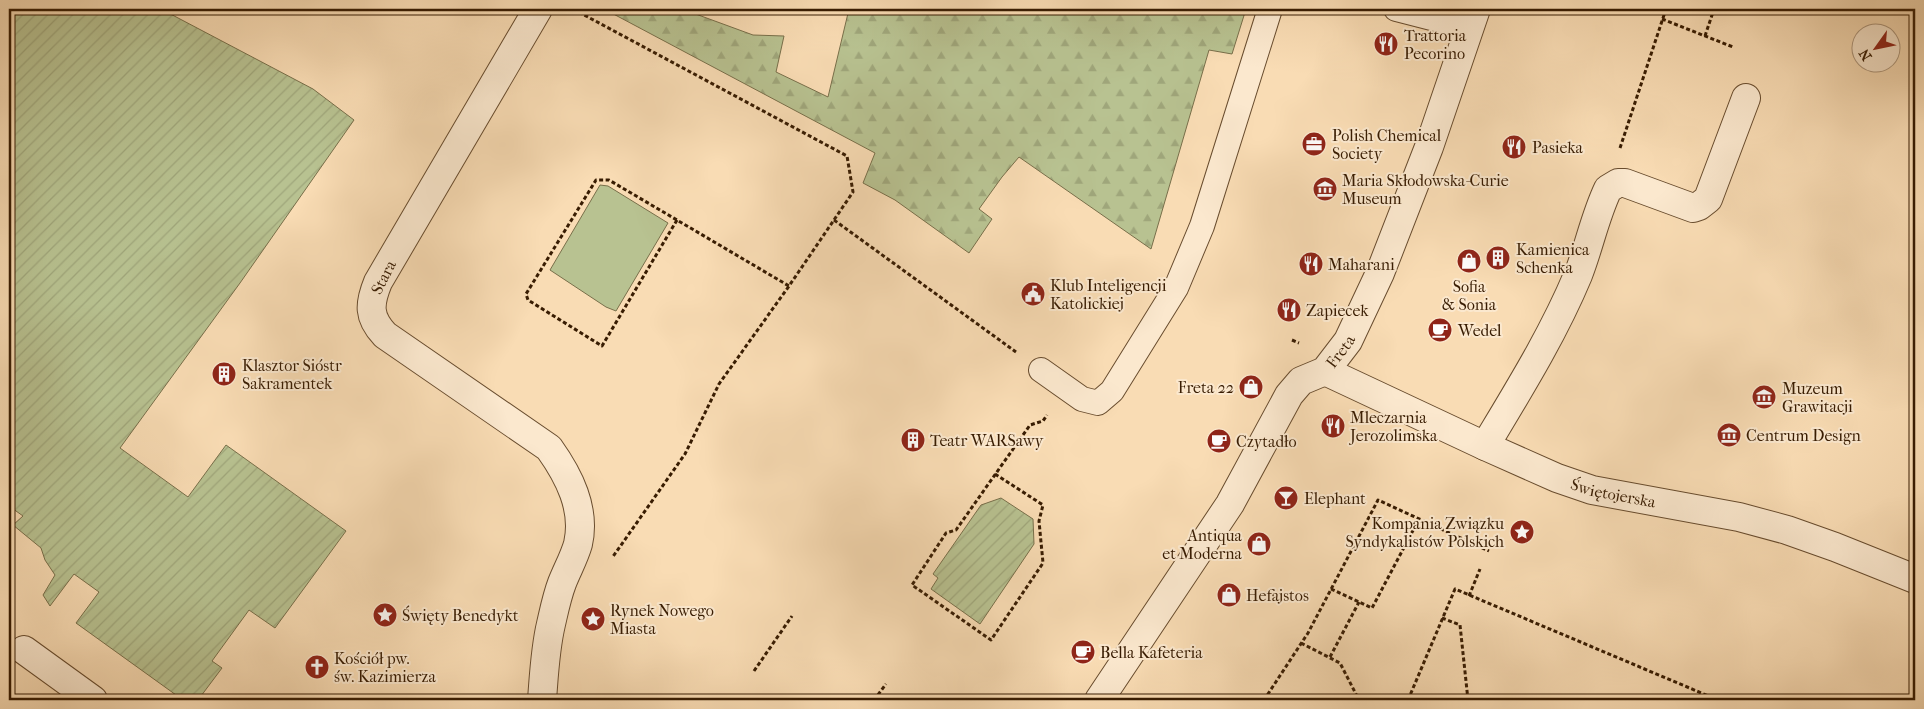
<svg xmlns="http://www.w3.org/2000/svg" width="1924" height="709" viewBox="0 0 1924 709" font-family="'IM FELL French Canon',serif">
	<defs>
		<pattern id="forest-firs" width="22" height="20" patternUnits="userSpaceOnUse" patternTransform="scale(1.25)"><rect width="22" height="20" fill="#b8c291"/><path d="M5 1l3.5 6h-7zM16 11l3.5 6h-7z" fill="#9fa67b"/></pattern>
		<pattern id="garden-furrows" width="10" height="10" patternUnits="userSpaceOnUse" patternTransform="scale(1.25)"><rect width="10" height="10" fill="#b8c291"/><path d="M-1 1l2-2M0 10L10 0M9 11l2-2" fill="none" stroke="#9fa67b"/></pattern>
	</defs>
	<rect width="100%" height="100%" fill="#f9dcb4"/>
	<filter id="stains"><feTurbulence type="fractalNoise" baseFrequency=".004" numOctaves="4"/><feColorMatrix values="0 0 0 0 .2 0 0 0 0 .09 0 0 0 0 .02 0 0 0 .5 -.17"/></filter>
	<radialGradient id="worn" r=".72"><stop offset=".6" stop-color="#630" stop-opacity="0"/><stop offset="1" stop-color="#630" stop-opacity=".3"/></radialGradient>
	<!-- grass -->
	<polygon fill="#b8c291" stroke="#786f4a" points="600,185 608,186 668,223 616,311 606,307 550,270"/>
	<!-- forest -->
	<polygon fill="url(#forest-firs)" stroke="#786f4a" points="604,9 682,9 753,35 784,36 776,72 828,97 849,9 1246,9 1232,54 1209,50 1151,249 1019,157 1002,177 979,209 992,219 969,253 895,200 863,183 875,153"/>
	<!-- garden -->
	<g fill="url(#garden-furrows)" stroke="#786f4a">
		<polygon points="9,9 161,9 313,89 354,120 240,283 120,448 188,497 226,445 346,531 275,628 249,610 212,661 222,668 198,700 183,700 76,623 99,592 74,574 50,606 43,595 55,575 45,560 41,548 13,525 23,516 9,506"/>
		<polygon points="1001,498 1033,519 1034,544 980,624 931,589 938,578 933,574 981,505"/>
	</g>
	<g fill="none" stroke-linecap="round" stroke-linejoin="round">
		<defs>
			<g id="service">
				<polyline points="1396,9 1470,28"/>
				<polyline points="1041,370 1082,399 1098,403 1112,391 1176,288 1202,226 1270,9"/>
			</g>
			<g id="pedestrian">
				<path d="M 538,9 L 378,282 C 369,304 368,317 385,335 L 549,448 C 569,476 586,509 578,544 C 574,558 567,570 562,583 C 557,596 554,611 551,624 C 545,649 544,675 542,700"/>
				<polyline points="24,650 93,700"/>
				<path id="s1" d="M 1099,700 L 1230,504 L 1289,395 L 1301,381 L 1325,371 L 1348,341 L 1380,273 L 1429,147 L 1476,9"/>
			</g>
			<g id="minor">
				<path id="s2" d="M 1325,371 L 1485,446 L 1557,478 L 1592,490 L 1739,517 L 1787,530 L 1835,547 L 1915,579"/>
				<path d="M 1485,446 C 1518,391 1553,335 1578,275 C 1589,247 1595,216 1608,189 L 1618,183 L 1625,183 L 1693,208 L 1699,206 L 1708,199 L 1746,98"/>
			</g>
		</defs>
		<!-- service casing -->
		<use href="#service" stroke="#684c2e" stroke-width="26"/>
		<!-- pedestrian casing -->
		<use href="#pedestrian" stroke="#684c2e" stroke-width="30"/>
		<!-- minor casing -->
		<use href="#minor" stroke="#684c2e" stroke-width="30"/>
		<!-- path -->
		<g stroke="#381c02" stroke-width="3" stroke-dasharray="4 2.5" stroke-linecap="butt">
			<polyline points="573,9 847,156 853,192 789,286 719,384 685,454 612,558"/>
			<polyline points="1662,19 1733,47"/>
			<polyline points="1705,36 1714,9"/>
			<polyline points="1620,148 1666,9"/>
			<polyline points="677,220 602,346 528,300 526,294 596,180 609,180 789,286"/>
			<polyline points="834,220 1016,352"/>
			<polyline points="1292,340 1299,343"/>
			<polyline points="995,474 1043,505 1039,521 1043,563 991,640 912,585 946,533 956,530 1030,425 1043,421 1047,415"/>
			<polyline points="1331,589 1372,608 1419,519"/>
			<polyline points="1469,596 1480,569"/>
			<polyline points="1442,618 1460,625 1468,700"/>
			<polyline points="1301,643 1340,663 1359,700"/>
			<polyline points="1330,657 1359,602"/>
			<polyline points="754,671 792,616"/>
			<polyline points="874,700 886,684"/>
			<polyline points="1264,700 1308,633 1378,500 1489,551"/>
			<polyline points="1408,700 1455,589 1718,700"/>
		</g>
		<!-- service -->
		<use href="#service" stroke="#fbe8ce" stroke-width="24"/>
		<!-- pedestrian -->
		<use href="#pedestrian" stroke="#fbe8ce" stroke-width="28"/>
		<!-- minor -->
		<use href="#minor" stroke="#fbe8ce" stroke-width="28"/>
	</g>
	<!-- icons -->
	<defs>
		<symbol id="restaurant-disc" viewBox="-11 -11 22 22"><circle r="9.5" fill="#8f2418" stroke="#fbe8ce"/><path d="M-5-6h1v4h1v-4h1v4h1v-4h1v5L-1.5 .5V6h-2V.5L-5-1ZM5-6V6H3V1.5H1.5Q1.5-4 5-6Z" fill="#fff"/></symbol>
		<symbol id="office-disc" viewBox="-11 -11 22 22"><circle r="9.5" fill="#8f2418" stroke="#fbe8ce"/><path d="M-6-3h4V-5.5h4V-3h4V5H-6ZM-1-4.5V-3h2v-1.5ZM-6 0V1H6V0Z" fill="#fff"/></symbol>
		<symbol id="museum-disc" viewBox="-11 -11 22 22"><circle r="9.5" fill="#8f2418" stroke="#fbe8ce"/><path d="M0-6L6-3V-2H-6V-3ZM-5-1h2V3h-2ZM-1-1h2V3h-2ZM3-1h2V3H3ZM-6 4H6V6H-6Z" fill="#fff"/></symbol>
		<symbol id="building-disc" viewBox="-11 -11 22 22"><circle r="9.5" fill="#8f2418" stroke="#fbe8ce"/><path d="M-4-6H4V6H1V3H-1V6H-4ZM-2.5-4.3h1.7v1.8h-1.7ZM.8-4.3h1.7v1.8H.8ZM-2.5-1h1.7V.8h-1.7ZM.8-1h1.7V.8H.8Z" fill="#fff"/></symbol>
		<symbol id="shop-disc" viewBox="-11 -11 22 22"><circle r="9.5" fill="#8f2418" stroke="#fbe8ce"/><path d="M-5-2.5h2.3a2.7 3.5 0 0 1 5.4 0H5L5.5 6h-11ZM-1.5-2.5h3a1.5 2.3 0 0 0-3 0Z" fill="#fff"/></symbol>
		<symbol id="civic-disc" viewBox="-11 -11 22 22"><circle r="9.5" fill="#8f2418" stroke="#fbe8ce"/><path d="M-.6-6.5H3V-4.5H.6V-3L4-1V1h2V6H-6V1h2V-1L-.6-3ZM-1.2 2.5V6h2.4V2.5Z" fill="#fff"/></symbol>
		<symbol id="cafe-disc" viewBox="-11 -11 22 22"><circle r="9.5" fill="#8f2418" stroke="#fbe8ce"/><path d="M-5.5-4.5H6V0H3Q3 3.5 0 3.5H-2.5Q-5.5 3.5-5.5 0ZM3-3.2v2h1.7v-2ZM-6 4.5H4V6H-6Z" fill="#fff"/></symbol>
		<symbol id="bar-disc" viewBox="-11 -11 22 22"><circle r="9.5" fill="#8f2418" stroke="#fbe8ce"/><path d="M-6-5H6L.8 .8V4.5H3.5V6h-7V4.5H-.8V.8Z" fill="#fff"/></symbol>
		<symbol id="sight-disc" viewBox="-11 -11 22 22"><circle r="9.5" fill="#8f2418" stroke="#fbe8ce"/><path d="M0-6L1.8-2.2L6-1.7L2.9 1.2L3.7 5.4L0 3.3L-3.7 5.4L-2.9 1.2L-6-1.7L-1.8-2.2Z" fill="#fff"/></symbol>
		<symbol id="church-disc" viewBox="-11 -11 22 22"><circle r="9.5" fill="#8f2418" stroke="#fbe8ce"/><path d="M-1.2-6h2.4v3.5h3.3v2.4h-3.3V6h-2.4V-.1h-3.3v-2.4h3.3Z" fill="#fff"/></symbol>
	</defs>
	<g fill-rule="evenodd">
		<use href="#restaurant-disc" x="1372" y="30" width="28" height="28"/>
		<use href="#office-disc" x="1300" y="130" width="28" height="28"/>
		<use href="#restaurant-disc" x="1500" y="133" width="28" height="28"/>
		<use href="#museum-disc" x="1311" y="175" width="28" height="28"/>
		<use href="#building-disc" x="1484" y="244" width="28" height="28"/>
		<use href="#shop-disc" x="1455" y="247" width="28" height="28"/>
		<use href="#restaurant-disc" x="1297" y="250" width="28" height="28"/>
		<use href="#civic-disc" x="1019" y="280" width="28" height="28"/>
		<use href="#restaurant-disc" x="1275" y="296" width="28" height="28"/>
		<use href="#cafe-disc" x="1426" y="316" width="28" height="28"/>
		<use href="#building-disc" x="210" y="360" width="28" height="28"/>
		<use href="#shop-disc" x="1237" y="373" width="28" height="28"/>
		<use href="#museum-disc" x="1750" y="383" width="28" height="28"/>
		<use href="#restaurant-disc" x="1319" y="412" width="28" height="28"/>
		<use href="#museum-disc" x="1715" y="421" width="28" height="28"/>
		<use href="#building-disc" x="899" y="426" width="28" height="28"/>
		<use href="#cafe-disc" x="1205" y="427" width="28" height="28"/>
		<use href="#bar-disc" x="1272" y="484" width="28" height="28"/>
		<use href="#sight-disc" x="1508" y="518" width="28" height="28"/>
		<use href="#shop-disc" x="1245" y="530" width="28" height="28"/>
		<use href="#shop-disc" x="1215" y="581" width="28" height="28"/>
		<use href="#sight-disc" x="371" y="601" width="28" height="28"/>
		<use href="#sight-disc" x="579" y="605" width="28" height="28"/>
		<use href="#cafe-disc" x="1069" y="638" width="28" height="28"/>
		<use href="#church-disc" x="303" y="653" width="28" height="28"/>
	</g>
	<g text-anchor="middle" stroke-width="4" stroke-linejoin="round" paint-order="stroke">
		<!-- poi labels -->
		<g font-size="16" fill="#381c02" stroke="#fbe8ce" text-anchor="start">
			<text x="1404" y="41">Trattoria<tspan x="1404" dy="18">Pecorino</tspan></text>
			<text x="1332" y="141">Polish Chemical<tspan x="1332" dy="18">Society</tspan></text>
			<text x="1532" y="153">Pasieka</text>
			<text x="1342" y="186">Maria Skłodowska-Curie<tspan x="1342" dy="18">Museum</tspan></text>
			<text x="1516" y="255">Kamienica<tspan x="1516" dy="18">Schenka</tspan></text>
			<text x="1328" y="270">Maharani</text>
			<text x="1050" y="291">Klub Inteligencji<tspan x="1050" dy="18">Katolickiej</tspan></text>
			<text x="1469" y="292" text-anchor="middle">Sofia<tspan x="1469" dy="18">&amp; Sonia</tspan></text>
			<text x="1306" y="316">Zapiecek</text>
			<text x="1458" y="336">Wedel</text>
			<text x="242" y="371">Klasztor Sióstr<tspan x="242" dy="18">Sakramentek</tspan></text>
			<text x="1234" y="393" text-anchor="end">Freta 22</text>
			<text x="1782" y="394">Muzeum<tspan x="1782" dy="18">Grawitacji</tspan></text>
			<text x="1350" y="423">Mleczarnia<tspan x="1350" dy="18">Jerozolimska</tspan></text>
			<text x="1746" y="441">Centrum Design</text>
			<text x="930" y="446">Teatr WARSawy</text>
			<text x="1236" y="447">Czytadło</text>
			<text x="1304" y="504">Elephant</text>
			<text x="1504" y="529" text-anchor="end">Kompania Związku<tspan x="1504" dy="18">Syndykalistów Polskich</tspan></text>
			<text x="1242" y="541" text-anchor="end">Antiqua<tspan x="1242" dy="18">et Moderna</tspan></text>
			<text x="1246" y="601">Hefajstos</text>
			<text x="610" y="616">Rynek Nowego<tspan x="610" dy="18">Miasta</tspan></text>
			<text x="402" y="621">Święty Benedykt</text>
			<text x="1100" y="658">Bella Kafeteria</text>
			<text x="334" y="664">Kościół pw.<tspan x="334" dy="18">św. Kazimierza</tspan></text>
		</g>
		<!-- street labels -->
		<g font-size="16" fill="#381c02" stroke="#fbe8ce">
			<text transform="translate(383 277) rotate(-63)" y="6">Stara</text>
			<text dy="6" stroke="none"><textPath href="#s1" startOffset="429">Freta</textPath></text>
			<text dy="6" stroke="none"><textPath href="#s2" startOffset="314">Świętojerska</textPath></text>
		</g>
	</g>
	<!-- margin -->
	<rect width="1924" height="709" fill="none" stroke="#f9dcb4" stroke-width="30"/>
	<rect x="10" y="10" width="1904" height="689" fill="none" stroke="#381c02" stroke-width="2.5"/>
	<rect x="15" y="15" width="1894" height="679" fill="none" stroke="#381c02"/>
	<!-- north arrow -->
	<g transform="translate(1876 48) rotate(237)"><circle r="24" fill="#fbe8ce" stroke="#ad967c"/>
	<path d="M0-4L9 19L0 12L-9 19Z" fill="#8f2418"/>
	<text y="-8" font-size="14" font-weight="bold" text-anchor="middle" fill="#381c02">N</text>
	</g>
	<rect width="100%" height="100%" filter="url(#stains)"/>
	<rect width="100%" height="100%" fill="url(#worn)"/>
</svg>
